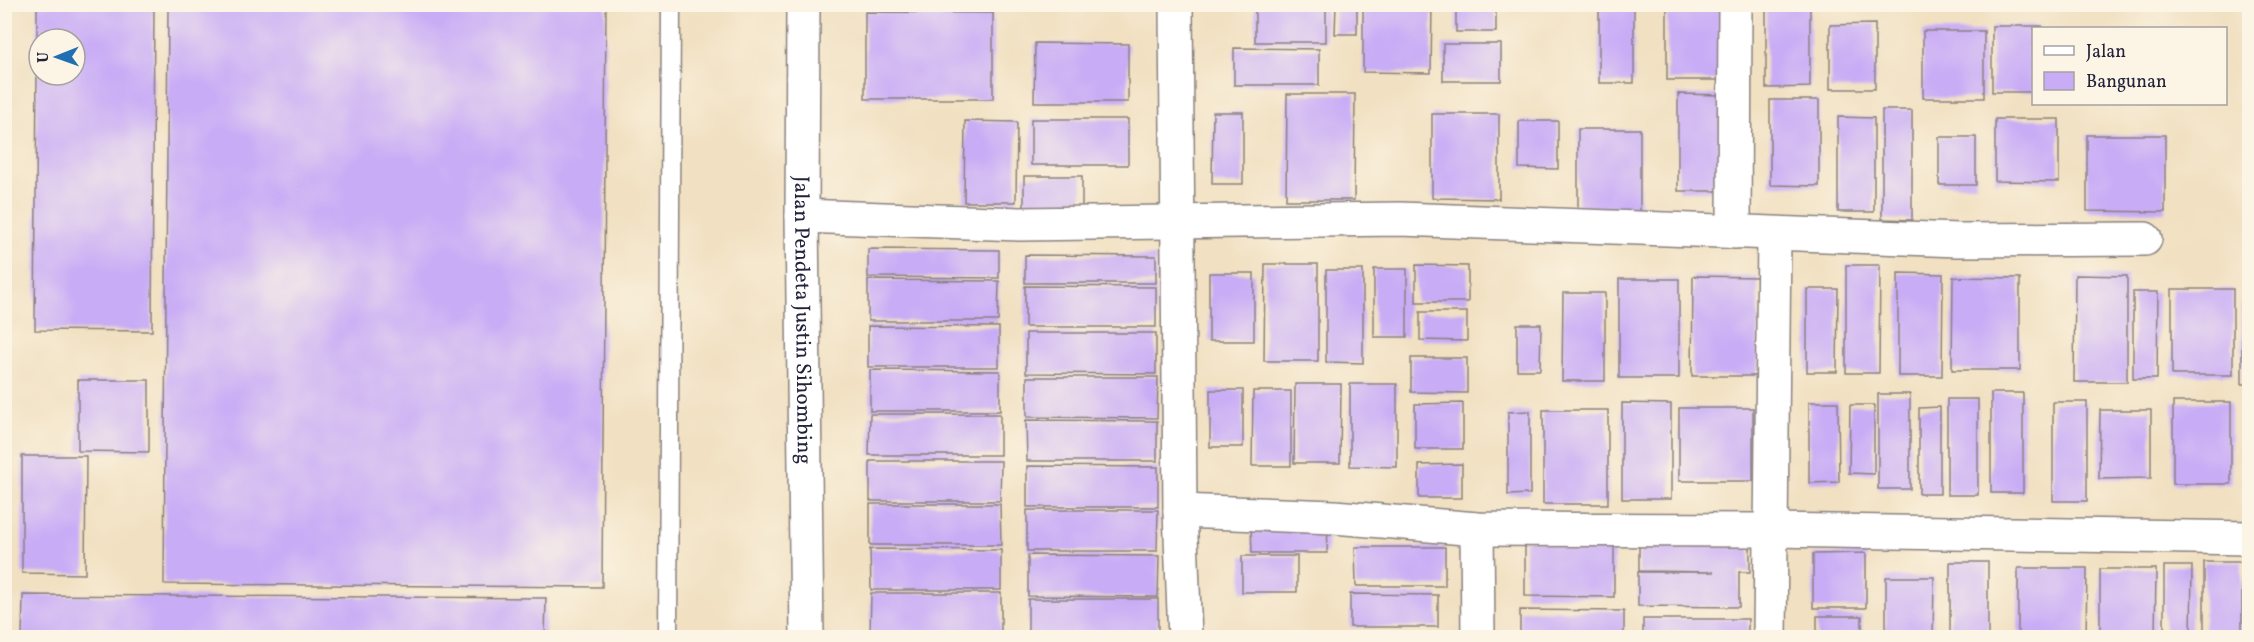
<svg xmlns="http://www.w3.org/2000/svg" width="2254" height="642" viewBox="0 0 2254 642" font-family="Vollkorn,serif">
	<rect width="100%" height="100%" fill="#fcf5e5"/>
	<filter id="ink" filterUnits="userSpaceOnUse"><feTurbulence type="fractalNoise" baseFrequency=".0167" numOctaves="2"/><feDisplacementMap in="SourceGraphic" scale="12" xChannelSelector="R" yChannelSelector="G"/><feConvolveMatrix kernelMatrix="1 2 1 2 8 2 1 2 1" color-interpolation-filters="sRGB"/></filter>
	<filter id="wash" filterUnits="userSpaceOnUse"><feTurbulence type="fractalNoise" baseFrequency=".008" numOctaves="4" result="noise"/><feDisplacementMap in="SourceGraphic" scale="24" xChannelSelector="R" yChannelSelector="G"/><feGaussianBlur stdDeviation="1.35" result="paint"/><feColorMatrix in="noise" values="0 0 0 0 0 0 0 0 0 0 0 0 0 0 0 0 0 1.4 0 .05"/><feComposite in="paint" operator="in"/></filter>
	<g filter="url(#wash)">
		<rect width="100%" height="100%" fill="#f1e0c1"/>
		<g id="blocks">
			<!-- building -->
			<g fill="#c8acf6">
				<polygon points="37,4 154,4 152,331 35,330 37,65 39,75 75,75 75,39 37,39"/>
				<polygon points="168,4 606,4 602,587 164,584"/>
				<rect x="1035" y="4" width="102" height="3"/>
				<rect x="1255" y="4" width="71" height="38"/>
				<polygon points="1336,4 1357,4 1357,34 1335,34"/>
				<polygon points="1363,4 1432,4 1431,73 1363,72"/>
				<rect x="1599" y="4" width="35" height="79"/>
				<rect x="1667" y="4" width="61" height="76"/>
				<polygon points="1766,4 1810,4 1810,87 1766,88"/>
				<rect x="1456" y="5" width="40" height="27"/>
				<polygon points="865,12 993,13 993,99 865,99"/>
				<polygon points="1875,24 1875,89 1830,89 1830,25"/>
				<polygon points="1992,26 2043,26 2034,28 2034,92 1992,92"/>
				<rect x="1923" y="31" width="61" height="67"/>
				<polygon points="1035,43 1128,44 1128,102 1034,102"/>
				<rect x="1443" y="44" width="58" height="37"/>
				<polygon points="1234,48 1319,49 1319,85 1234,85"/>
				<polygon points="1287,94 1355,94 1354,200 1286,200"/>
				<polygon points="1678,94 1721,95 1721,191 1678,191"/>
				<polygon points="1770,100 1819,100 1819,186 1770,185"/>
				<polygon points="1882,110 1912,110 1912,220 1882,219"/>
				<polygon points="1213,112 1243,112 1243,184 1212,184"/>
				<polygon points="1432,114 1499,114 1499,199 1432,198"/>
				<polygon points="1838,117 1874,118 1874,212 1838,212"/>
				<rect x="1031" y="119" width="97" height="46"/>
				<polygon points="1995,119 2059,119 2059,182 1995,181"/>
				<polygon points="965,121 1017,122 1016,202 964,202"/>
				<polygon points="1519,121 1558,121 1558,169 1519,168"/>
				<rect x="1578" y="129" width="62" height="82"/>
				<polygon points="2087,135 2165,135 2165,212 2087,211"/>
				<rect x="1939" y="137" width="37" height="48"/>
				<rect x="1024" y="176" width="58" height="33"/>
				<polygon points="868,249 999,250 999,278 868,277"/>
				<polygon points="1025,255 1156,256 1156,283 1025,283"/>
				<polygon points="1265,264 1318,264 1318,361 1264,361"/>
				<polygon points="1416,265 1468,266 1468,302 1416,302"/>
				<polygon points="1846,265 1880,265 1879,373 1846,373"/>
				<rect x="1374" y="269" width="33" height="68"/>
				<polygon points="1326,270 1363,270 1363,363 1326,362"/>
				<rect x="1209" y="273" width="45" height="68"/>
				<polygon points="1898,273 1943,274 1942,376 1898,376"/>
				<polygon points="2075,275 2127,276 2127,382 2074,382"/>
				<polygon points="1693,276 1758,277 1758,376 1692,376"/>
				<polygon points="1953,277 2020,278 2020,370 1952,370"/>
				<rect x="1619" y="279" width="60" height="99"/>
				<polygon points="868,280 999,281 998,321 868,321"/>
				<polygon points="1025,286 1156,287 1156,327 1025,327"/>
				<polygon points="1807,289 1838,289 1837,372 1807,372"/>
				<rect x="2172" y="289" width="61" height="86"/>
				<polygon points="2133,292 2158,292 2157,379 2133,379"/>
				<polygon points="1563,293 1605,293 1605,381 1562,381"/>
				<rect x="2242" y="299" width="8" height="85"/>
				<polygon points="1420,312 1467,312 1467,341 1420,340"/>
				<polygon points="1517,324 1541,324 1540,370 1517,370"/>
				<polygon points="868,326 999,327 999,367 868,367"/>
				<polygon points="1026,333 1156,333 1156,374 1026,373"/>
				<polygon points="1411,358 1467,358 1467,393 1411,392"/>
				<polygon points="870,370 1000,371 1000,411 870,411"/>
				<polygon points="1027,377 1158,377 1157,418 1027,417"/>
				<polygon points="78,380 149,380 149,452 78,451"/>
				<polygon points="1295,384 1341,384 1340,463 1294,463"/>
				<polygon points="1350,384 1397,384 1397,467 1350,466"/>
				<rect x="1210" y="390" width="33" height="57"/>
				<polygon points="1253,391 1291,391 1291,466 1252,466"/>
				<rect x="1991" y="393" width="32" height="100"/>
				<rect x="1878" y="394" width="32" height="95"/>
				<rect x="1947" y="399" width="31" height="96"/>
				<polygon points="1809,402 1838,402 1839,482 1809,483"/>
				<rect x="2053" y="402" width="34" height="99"/>
				<rect x="2173" y="402" width="58" height="82"/>
				<polygon points="1463,403 1463,449 1415,449 1415,404"/>
				<polygon points="1622,403 1671,404 1671,499 1622,499"/>
				<polygon points="1850,405 1874,405 1874,474 1849,473"/>
				<polygon points="1940,407 1940,494 1919,494 1919,408"/>
				<rect x="1679" y="408" width="74" height="73"/>
				<rect x="1543" y="410" width="65" height="94"/>
				<polygon points="2100,410 2151,410 2151,478 2099,479"/>
				<polygon points="1530,411 1530,494 1508,495 1508,412"/>
				<polygon points="870,414 1000,414 1000,455 869,455"/>
				<polygon points="1026,420 1157,421 1157,461 1027,461"/>
				<polygon points="22,456 86,456 85,574 22,573"/>
				<polygon points="870,461 1001,461 1000,501 870,501"/>
				<polygon points="1462,464 1462,498 1419,498 1419,465"/>
				<polygon points="1027,466 1158,467 1158,507 1027,507"/>
				<polygon points="870,504 1000,504 1001,545 870,545"/>
				<polygon points="1027,510 1158,510 1157,551 1027,551"/>
				<polygon points="1251,527 1328,527 1327,553 1252,553"/>
				<polygon points="1639,537 1750,537 1750,572 1739,572 1739,607 1638,606 1638,572 1714,572 1639,571"/>
				<polygon points="1525,540 1614,540 1614,597 1525,596"/>
				<polygon points="1355,547 1445,547 1445,586 1356,586"/>
				<polygon points="870,549 1001,550 1001,590 871,590"/>
				<polygon points="1866,553 1866,608 1813,608 1813,554"/>
				<polygon points="1028,555 1159,556 1158,597 1028,596"/>
				<rect x="1242" y="556" width="55" height="36"/>
				<rect x="1950" y="562" width="38" height="76"/>
				<rect x="2204" y="562" width="38" height="76"/>
				<polygon points="2164,566 2192,566 2191,638 2164,638"/>
				<polygon points="2018,568 2087,568 2086,638 2018,638"/>
				<polygon points="2100,569 2156,569 2155,638 2100,638"/>
				<polygon points="1886,577 1934,577 1933,638 1886,638"/>
				<polygon points="871,593 1001,593 1001,634 870,634"/>
				<polygon points="1350,594 1438,595 1438,627 1350,627"/>
				<polygon points="23,595 546,598 545,638 22,638"/>
				<rect x="1028" y="599" width="130" height="39"/>
				<polygon points="1520,610 1624,611 1624,638 1520,638"/>
				<rect x="1817" y="616" width="45" height="22"/>
				<rect x="1643" y="619" width="105" height="19"/>
			</g>
		</g>
	</g>
	<g filter="url(#ink)">
		<use href="#blocks" fill-opacity="0" stroke="#8a817e" stroke-width="1.5"/>
		<g fill="none" stroke-linecap="round" stroke-linejoin="round">
			<defs>
				<polyline id="lane" points="668,638 671,4"/>
				<g id="street">
					<polyline points="1176,4 1180,511 1185,638"/>
					<polyline points="802,216 1020,224 1400,219 1958,240 2145,239"/>
					<polyline points="1734,232 1735,4"/>
					<polyline points="1180,511 1334,517 1477,529 1769,530 2250,538"/>
					<polyline points="1477,529 1478,638"/>
					<polyline points="1770,638 1774,234"/>
				</g>
				<g id="secondary">
					<path id="s1" d="M 803,4 L 802,216 L 807,638"/>
				</g>
			</defs>
			<!-- lane casing -->
			<use href="#lane" stroke="#8a817e" stroke-width="21"/>
			<!-- street casing -->
			<use href="#street" stroke="#8a817e" stroke-width="36"/>
			<!-- secondary casing -->
			<use href="#secondary" stroke="#8a817e" stroke-width="36"/>
			<!-- lane -->
			<use href="#lane" stroke="#fff" stroke-width="18"/>
			<!-- street -->
			<use href="#street" stroke="#fff" stroke-width="33"/>
			<!-- secondary -->
			<use href="#secondary" stroke="#fff" stroke-width="33"/>
		</g>
	</g>
	<g text-anchor="middle" stroke-width="6" stroke-linejoin="round" paint-order="stroke">
		<!-- street labels -->
		<g font-size="21" fill="#22223b" stroke="#fcf5e5">
			<text dy="7" stroke="none"><textPath href="#s1" startOffset="316">Jalan Pendeta Justin Sihombing</textPath></text>
		</g>
	</g>
	<!-- margin -->
	<rect width="2254" height="642" fill="none" stroke="#fcf5e5" stroke-width="24"/>
	<!-- legend -->
	<rect x="2032" y="27" width="195" height="78" fill="#fcf5e5" stroke="#a5a1a1" stroke-width="1.5"/>
	<rect x="2044" y="46" width="30" height="9" fill="#ffffff" stroke="#a5a1a1" stroke-width="1.5"/>
	<text x="2086" y="57" font-size="18" fill="#22223b">Jalan</text>
	<rect x="2044" y="72" width="30" height="18" fill="#c8acf6" stroke="#a5a1a1" stroke-width="1.5"/>
	<text x="2086" y="87" font-size="18" fill="#22223b">Bangunan</text>
	<!-- north arrow -->
	<g transform="translate(57 57) rotate(269)"><circle r="28" fill="#fcf5e5" stroke="#a5a1a1" stroke-width="1.5"/>
	<path d="M0-4.5L10 22L0 15L-10 22Z" fill="#1f6fb2"/>
	<text y="-9" font-size="16" font-weight="bold" text-anchor="middle" fill="#22223b">U</text>
	</g>
</svg>
